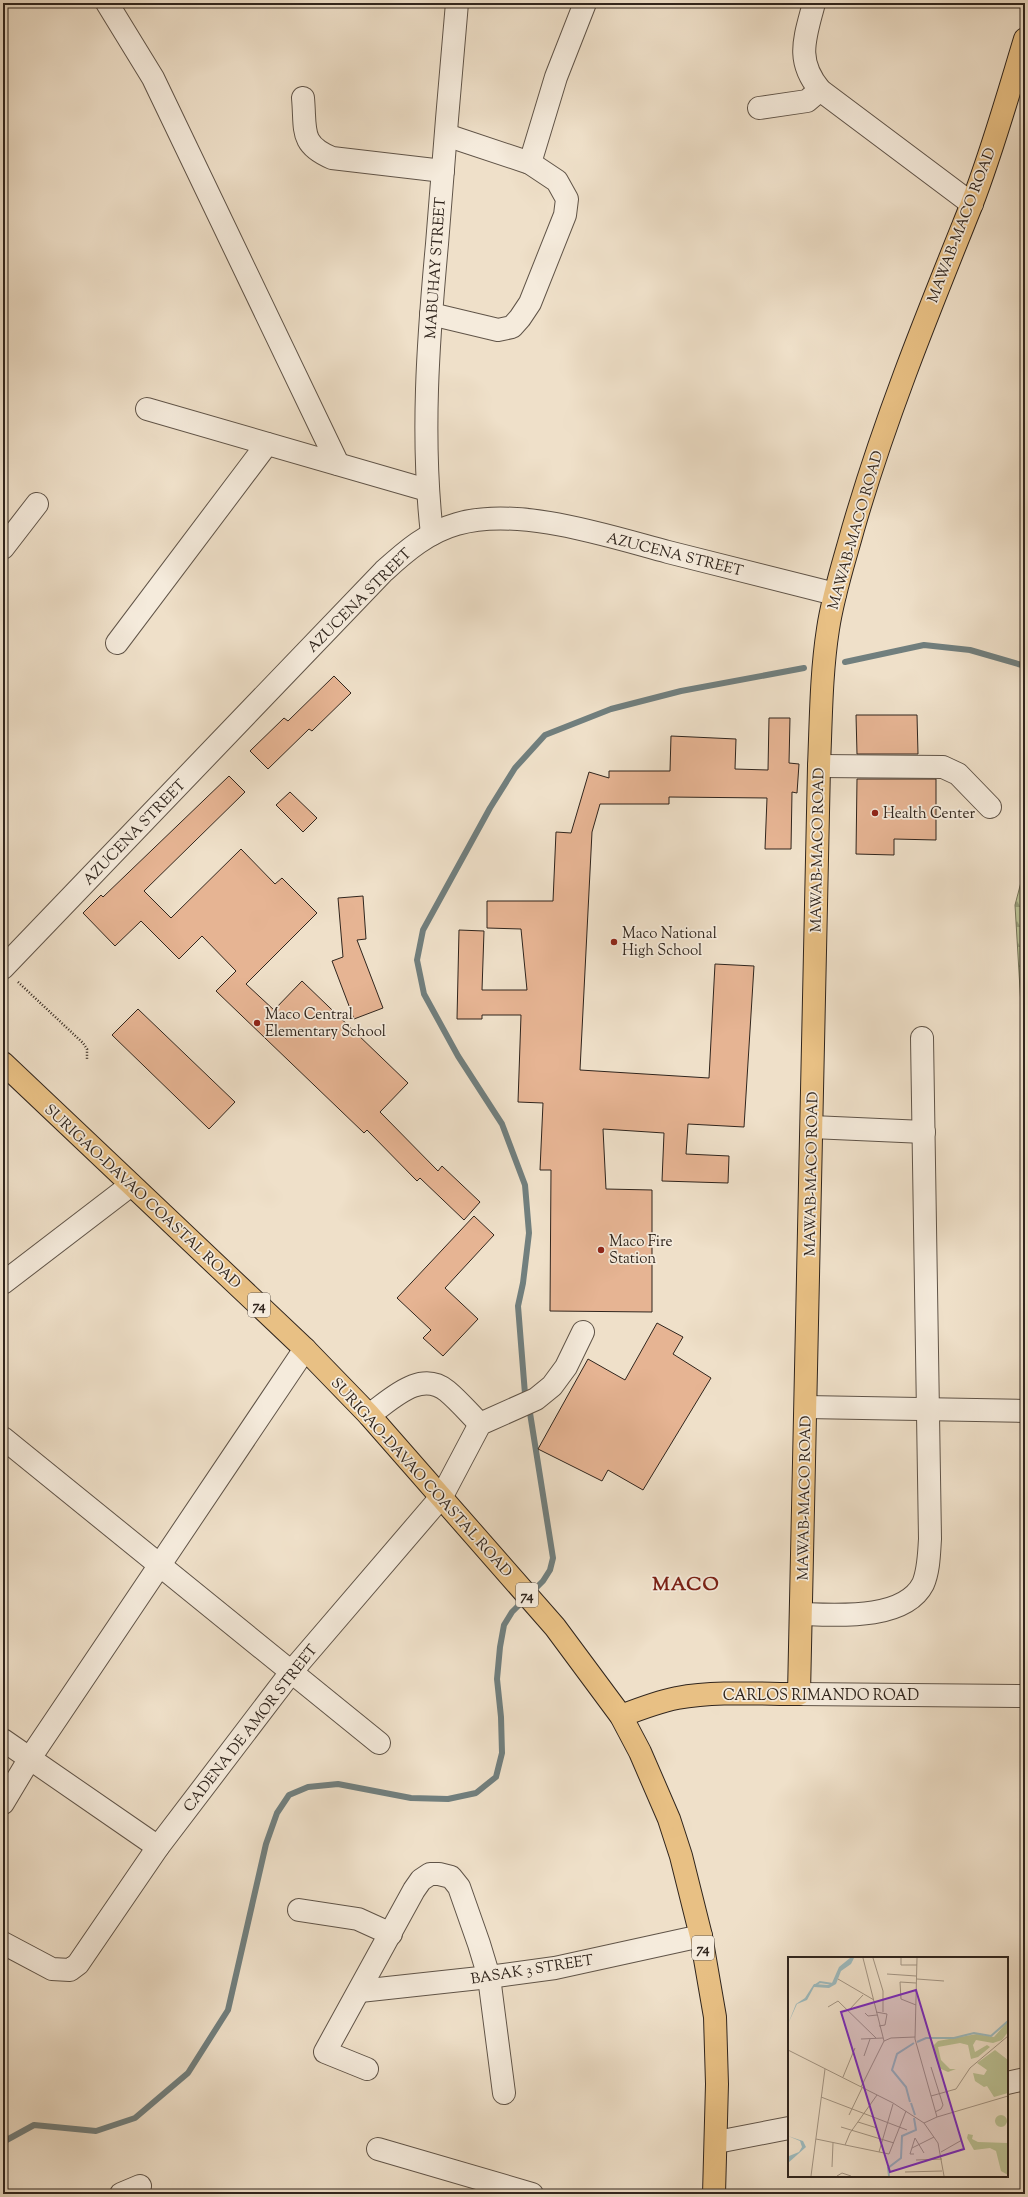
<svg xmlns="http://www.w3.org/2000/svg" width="1028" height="2197" viewBox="0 0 1028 2197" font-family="'Sorts Mill Goudy',serif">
	<defs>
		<pattern id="forest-firs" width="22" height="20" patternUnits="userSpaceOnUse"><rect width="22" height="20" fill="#bbc295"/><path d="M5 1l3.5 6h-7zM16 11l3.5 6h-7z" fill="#989d79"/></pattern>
	</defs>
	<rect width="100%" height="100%" fill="#efe0c9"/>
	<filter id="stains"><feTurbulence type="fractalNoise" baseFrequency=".005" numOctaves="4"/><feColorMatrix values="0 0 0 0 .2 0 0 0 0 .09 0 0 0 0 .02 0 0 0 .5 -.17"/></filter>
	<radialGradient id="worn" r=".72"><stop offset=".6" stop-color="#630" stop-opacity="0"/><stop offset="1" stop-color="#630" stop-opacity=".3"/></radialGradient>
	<!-- forest -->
	<polygon fill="url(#forest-firs)" stroke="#767459" points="1025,867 1025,1073 1015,905"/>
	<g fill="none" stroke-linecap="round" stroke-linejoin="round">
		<!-- stream -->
		<g stroke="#717f7e" stroke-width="6">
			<polyline points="845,662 924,645 970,650 1025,666"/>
			<polyline points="525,1394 518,1306 523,1283 529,1233 525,1185 502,1124 458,1056 424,994 417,960 423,930 490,808 515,768 545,735 611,709 681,691 804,668"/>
			<polyline points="3,2142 34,2125 96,2131 135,2118 188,2073 228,2010 266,1844 277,1813 289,1795 308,1787 338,1784 411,1798 448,1799 476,1793 496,1777 502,1753 501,1717 497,1679 500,1647 504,1625 512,1612 543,1581 550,1570 553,1558 530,1413"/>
		</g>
	</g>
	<!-- building -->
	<g fill="#e6b493" stroke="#30251d">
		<polygon points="334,676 351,693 312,731 309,729 268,769 250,751 284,718 288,721"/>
		<polygon points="856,715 917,715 918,754 857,754"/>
		<polygon points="769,718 790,718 789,763 799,764 797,793 792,792 791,849 765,849 767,798 669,797 669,804 600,804 592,832 580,1070 709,1078 715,964 754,966 744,1127 688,1124 686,1154 729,1156 728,1183 662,1181 664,1133 603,1129 606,1189 652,1190 652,1312 550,1311 551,1170 540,1170 543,1103 518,1102 521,1015 482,1015 482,1019 457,1019 459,930 484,931 482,990 527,990 521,929 487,928 487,901 553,901 556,832 571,833 589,772 609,778 609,771 670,771 671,736 736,739 735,769 768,770"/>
		<polygon points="229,776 245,792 144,891 171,918 241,849 275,884 282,878 317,913 246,984 274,1010 302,981 408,1083 380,1112 438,1171 442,1166 480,1202 464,1220 420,1178 417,1181 367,1130 364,1133 216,991 236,971 202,936 179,959 141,921 115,946 83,913 101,895 103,897"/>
		<polygon points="857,779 936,779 936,840 894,839 894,855 856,854"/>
		<polygon points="290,792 317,818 303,832 276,805"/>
		<polygon points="363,896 366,939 357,940 383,1008 354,1019 332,961 343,957 338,898"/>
		<polygon points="138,1009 235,1102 209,1129 112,1035"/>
		<polygon points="474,1216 494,1235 445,1288 478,1319 443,1356 423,1338 431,1330 397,1298"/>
		<polygon points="657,1323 683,1337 673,1354 711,1378 643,1490 608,1470 602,1481 538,1449 588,1359 625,1380"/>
	</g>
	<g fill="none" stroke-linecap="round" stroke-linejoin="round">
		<defs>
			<g id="minor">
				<polyline points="107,3 153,78 338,464"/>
				<path d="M 814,3 C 805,38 795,60 820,90 L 972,204"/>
				<path d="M 303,98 C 306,130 299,144 332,158 L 443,171"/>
				<polyline points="759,108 807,101 820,90"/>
				<polyline points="530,163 556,77 585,3"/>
				<polyline points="431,314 498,330 512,327 520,318 530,303 565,215 567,199 557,181 530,163 446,135"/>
				<polyline points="147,409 427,490"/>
				<path d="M 432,534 C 421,438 428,341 437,244 C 443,164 450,83 457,3"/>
				<polyline points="3,548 37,504"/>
				<polyline points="117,643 267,444"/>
				<polyline points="819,766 943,767 958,774 990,807"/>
				<path d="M 3,968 L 384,571 C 406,551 428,532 457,524 C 518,506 608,536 668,552 C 723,566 779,580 835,594"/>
				<polyline points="812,1127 924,1132"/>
				<polyline points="3,1283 131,1185"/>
				<polyline points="806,1407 1025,1411"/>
				<path d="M 369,1415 C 391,1400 420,1369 447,1391 C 459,1401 469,1413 480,1424"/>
				<polyline points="3,1438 379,1743"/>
				<path d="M 801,1614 C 835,1615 904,1621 923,1584 C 929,1570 929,1553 930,1539 L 922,1038"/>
				<polyline points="799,1694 1025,1696"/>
				<polyline points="3,1740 158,1847"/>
				<polyline points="3,1803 30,1758 305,1349"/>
				<polyline points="299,1910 358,1919 391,1934"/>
				<polyline points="3,1943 52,1969 70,1970 78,1964 158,1847 292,1671 442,1496 480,1424 536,1399 552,1386 566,1367 583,1332"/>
				<polyline points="360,1991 489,1977 555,1968 701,1936"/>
				<polyline points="367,2069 325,2052 414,1890 421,1880 430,1874 439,1874 451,1877 459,1887 479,1944 489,1977 504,2093"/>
				<polyline points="1007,2083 1025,2079"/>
				<polyline points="717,2142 789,2128"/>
				<polyline points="378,2149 532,2194"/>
				<polyline points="121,2194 140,2186"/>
			</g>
			<path id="major" d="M 621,1716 C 639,1709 657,1702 677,1698 C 717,1691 759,1694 799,1694 L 819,766 C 821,720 821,674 828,629 C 833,595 844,562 853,529 C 885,418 928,313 971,206 C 992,152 1008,95 1025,39"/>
			<polyline id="highway" points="3,1063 305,1349 369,1415 555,1627 621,1716 640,1752 669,1819 681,1856 701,1936 715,2017 717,2084 714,2194"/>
		</defs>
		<!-- minor casing -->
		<use href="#minor" stroke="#605448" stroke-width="24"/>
		<!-- major casing -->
		<use href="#major" stroke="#30251d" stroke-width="24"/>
		<!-- highway casing -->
		<use href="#highway" stroke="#30251d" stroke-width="24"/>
		<!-- path -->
		<polyline stroke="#30251d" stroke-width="2.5" stroke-dasharray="1 2" stroke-linecap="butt" points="18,982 83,1043 87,1049 87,1060"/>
		<!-- minor -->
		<use href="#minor" stroke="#f5ebdc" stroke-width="22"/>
		<!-- major -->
		<use href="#major" stroke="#e8c084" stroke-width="22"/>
		<!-- highway -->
		<use href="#highway" stroke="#e8c084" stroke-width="22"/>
	</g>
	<!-- markers -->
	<g fill="#8f2418" stroke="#f5ebdc" stroke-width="1.5">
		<circle cx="875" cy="813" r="4"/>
		<circle cx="614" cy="942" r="4"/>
		<circle cx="257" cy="1023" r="4"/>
		<circle cx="601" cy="1250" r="4"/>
	</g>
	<g text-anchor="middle" stroke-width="3.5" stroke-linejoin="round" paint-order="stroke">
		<!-- shield labels -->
		<g fill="#f5ebdc" stroke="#6b6056" stroke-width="1">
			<rect x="248" y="1293" width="22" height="24" rx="3"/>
			<rect x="516" y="1583" width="22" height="24" rx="3"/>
			<rect x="692" y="1936" width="22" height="24" rx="3"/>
		</g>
		<g font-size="14" font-weight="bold" fill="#30251d">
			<text x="259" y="1310">74</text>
			<text x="527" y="1600">74</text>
			<text x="703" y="1953">74</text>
		</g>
		<!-- street labels -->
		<g font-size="15" fill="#30251d" stroke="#f5ebdc">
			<text transform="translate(961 225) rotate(-69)" y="5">MAWAB-MACO ROAD</text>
			<text transform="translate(435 268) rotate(-86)" y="5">MABUHAY STREET</text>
			<text transform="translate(855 530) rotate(-74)" y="5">MAWAB-MACO ROAD</text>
			<text transform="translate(675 554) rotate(14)" y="5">AZUCENA STREET</text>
			<text transform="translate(359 600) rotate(-45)" y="5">AZUCENA STREET</text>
			<text transform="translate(134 832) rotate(-46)" y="5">AZUCENA STREET</text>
			<text transform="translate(817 850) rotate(-89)" y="5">MAWAB-MACO ROAD</text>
			<text transform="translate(811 1174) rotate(-89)" y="5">MAWAB-MACO ROAD</text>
			<text transform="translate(143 1196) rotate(43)" y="5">SURIGAO-DAVAO COASTAL ROAD</text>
			<text transform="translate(422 1477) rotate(48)" y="5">SURIGAO-DAVAO COASTAL ROAD</text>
			<text transform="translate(804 1498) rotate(-89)" y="5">MAWAB-MACO ROAD</text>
			<text x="821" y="1700">CARLOS RIMANDO ROAD</text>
			<text transform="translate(250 1728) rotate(-52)" y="5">CADENA DE AMOR STREET</text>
			<text transform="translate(532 1969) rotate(-9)" y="5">BASAK 3 STREET</text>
		</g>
		<!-- poi labels -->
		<g font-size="15" fill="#30251d" stroke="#f5ebdc" text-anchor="start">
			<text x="883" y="818">Health Center</text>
			<text x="622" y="938">Maco National<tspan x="622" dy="17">High School</tspan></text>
			<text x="265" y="1019">Maco Central<tspan x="265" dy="17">Elementary School</tspan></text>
			<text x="609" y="1246">Maco Fire<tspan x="609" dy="17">Station</tspan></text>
		</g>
		<!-- district labels -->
		<g font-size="19" font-weight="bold" letter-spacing="1" fill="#7a1f14" stroke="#f5ebdc">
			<text x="686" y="1590">MACO</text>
		</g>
	</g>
	<!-- overview -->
	<g transform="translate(788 1957)">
		<rect width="220" height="220" fill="#efe0c9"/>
		<path d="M 220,64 L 220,75 L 214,83 L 205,86 L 188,83 L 185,88 L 187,95 L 199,88 L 202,90 L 190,100 L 183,102 L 180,88 L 172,86 L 150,90 L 153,103 L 162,112 L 168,112 L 160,115 L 151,111 L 147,98 L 146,88 L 150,84 L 189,77 L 206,80 ZM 207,93 L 220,103 L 220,136 L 206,140 L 199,129 L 196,130 L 187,124 L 185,116 L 196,118 L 199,113 L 189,106 ZM207 164a6 6 0 1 1 12 0a6 6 0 1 1-12 0ZM 180,177 L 185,178 L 184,182 L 190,185 L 220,186 L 220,218 L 213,214 L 208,194 L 202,191 L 186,193 L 179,181 Z" fill="#bbc295"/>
		<path d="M 62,1 L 66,1 L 63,7 L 53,14 L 48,27 L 41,31 L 26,30 L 19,43 L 9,47 L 0,67 L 8,47 L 17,41 L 26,27 L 40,28 L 44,26 L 51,10 ZM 0,179 L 15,184 L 18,190 L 0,206 L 1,199 L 11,195 L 14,190 L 12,184 Z" fill="#9dbbbf"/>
		<path fill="none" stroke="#9dbbbf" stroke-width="2" d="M 26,29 L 32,25 L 45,27M 129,85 L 138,81 L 166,81 L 186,76 L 203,79 L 220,64M 122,145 L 118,130 L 104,113 L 109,97 L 126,86M 123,146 L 127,158M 101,219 L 100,211 L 113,201 L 114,179 L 128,173 L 126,161"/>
		<path fill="none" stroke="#a39584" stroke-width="1" d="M 75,1 L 96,84M 85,1 L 95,34 L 95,55M 113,1 L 113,8 L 129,8M 129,1 L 127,82 L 149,160 L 136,166M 99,17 L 128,19M 50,22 L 86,43M 129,22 L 156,24M 128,48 L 113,42 L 112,25 L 128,26M 40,50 L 50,44 L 88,81M 61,53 L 75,38M 88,55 L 99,57 L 97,68 L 91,69M 77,56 L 80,59 L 89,58M 73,82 L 95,81M 0,93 L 105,146 L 136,166 L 150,186 L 156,219M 76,99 L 82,82M 143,110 L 155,148 L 153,152 L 147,155M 55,120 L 67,91M 73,130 L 96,84 L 103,81 L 127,80M 143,139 L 168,132 L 182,111 L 220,79M 33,140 L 119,173M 61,158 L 74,131M 149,160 L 220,139M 70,165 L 89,171M 53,170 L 106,186M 28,182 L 101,197 L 118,154M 57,188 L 62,176 L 89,138M 124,191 L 146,180M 91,195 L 105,147M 153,195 L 174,183M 126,197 L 122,197 L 127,181 L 136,196M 128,203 L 154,202M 44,210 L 45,186M 117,215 L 154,214M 23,219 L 37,112M 49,219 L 54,216 L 63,219"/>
		<path fill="#7b2cbf" fill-opacity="0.15" stroke="#7b2cbf" stroke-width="2" d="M 128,33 L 176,192 L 102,215 L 53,55 Z"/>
		<rect width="220" height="220" fill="none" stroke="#30251d" stroke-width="2"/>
	</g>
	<!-- margin -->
	<rect width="1028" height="2197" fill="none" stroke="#efe0c9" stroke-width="16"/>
	<rect x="4" y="4" width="1020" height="2189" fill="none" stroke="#30251d" stroke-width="2"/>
	<rect x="8" y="8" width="1012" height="2181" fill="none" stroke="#30251d"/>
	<rect width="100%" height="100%" filter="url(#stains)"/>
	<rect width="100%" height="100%" fill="url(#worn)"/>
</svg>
